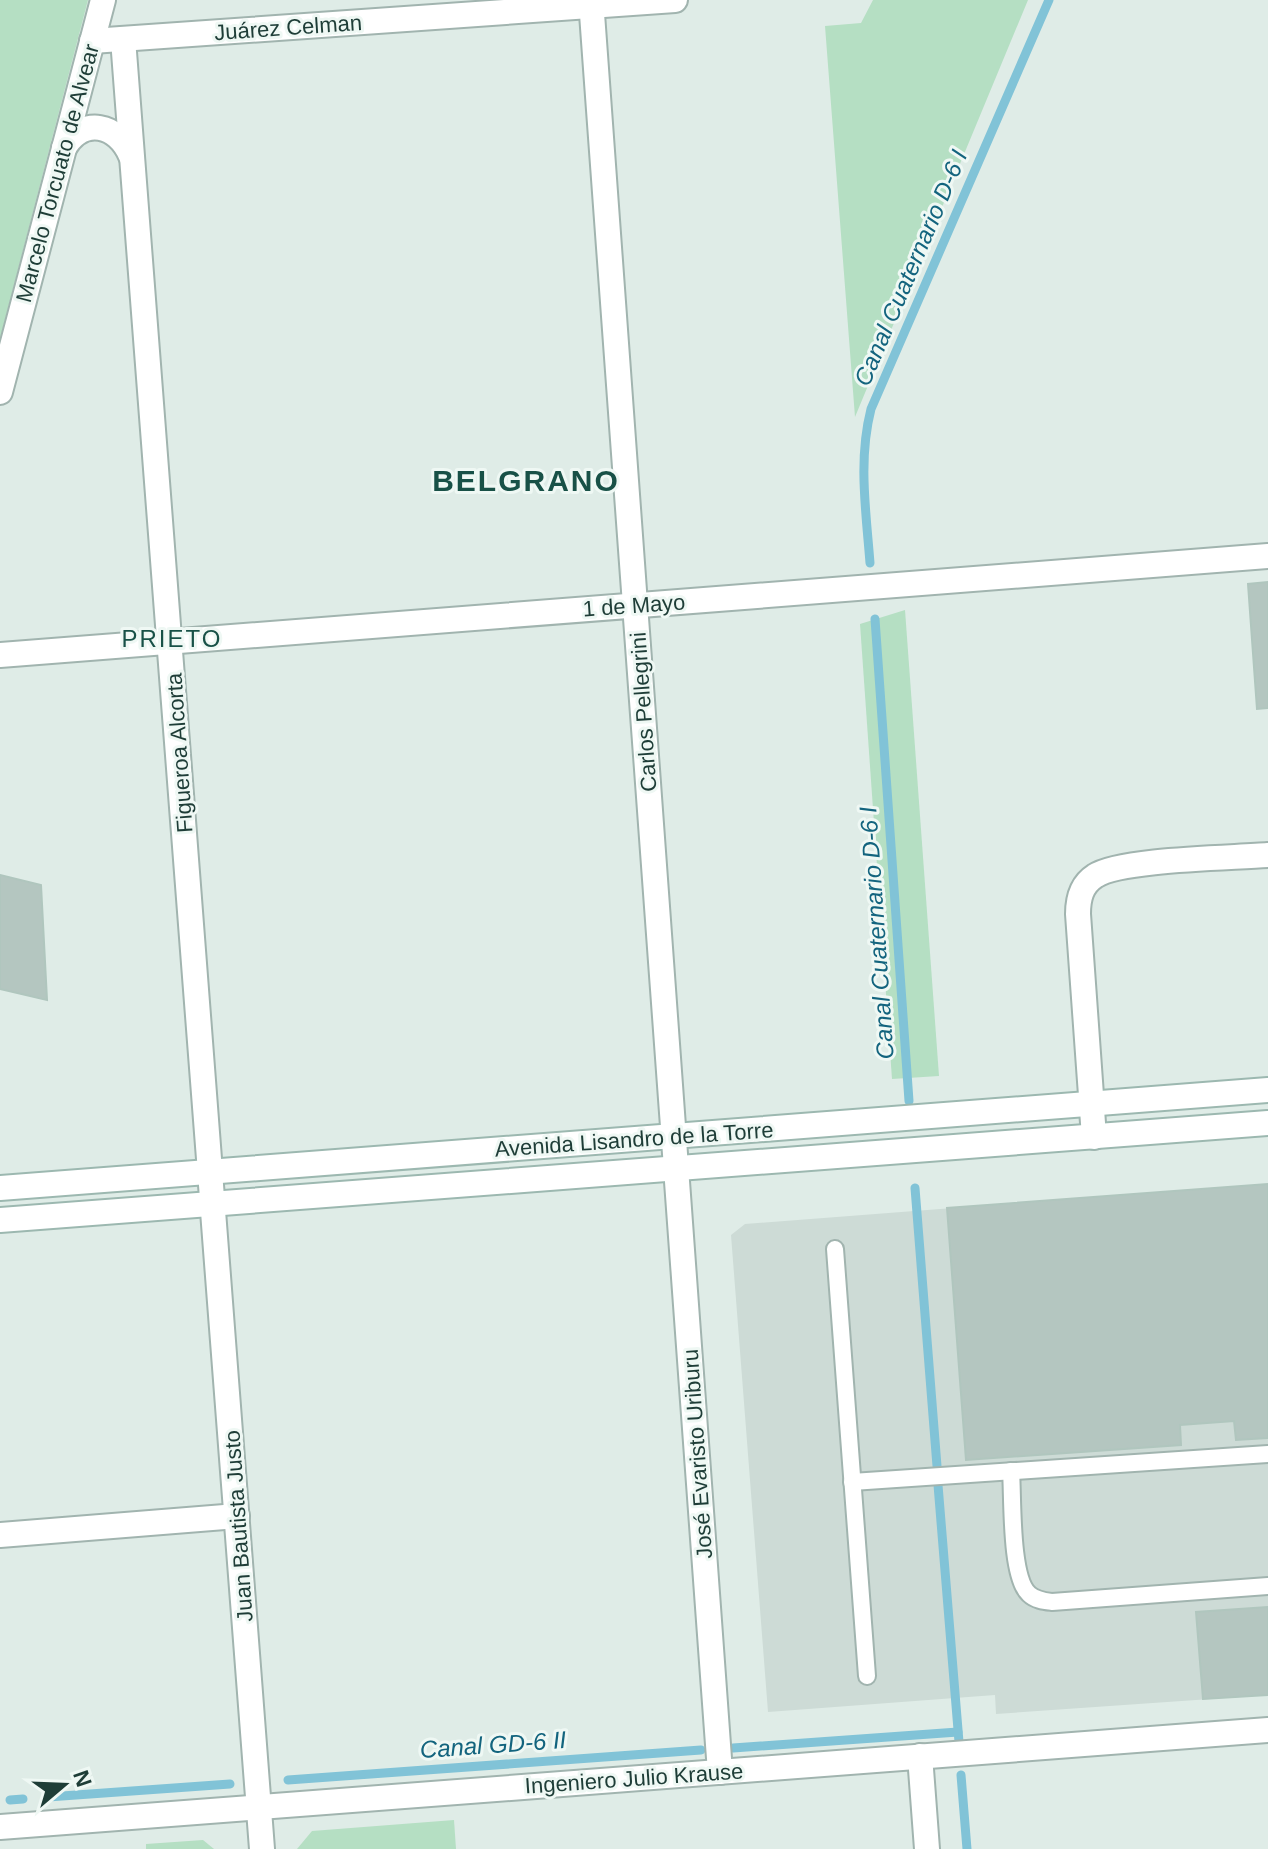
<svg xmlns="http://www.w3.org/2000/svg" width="1268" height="1849" viewBox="0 0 1268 1849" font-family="Helvetica,sans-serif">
	<rect width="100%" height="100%" fill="#dfece7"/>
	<!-- built -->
	<polygon fill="#cddbd6" points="1268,1184 1268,1695 996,1714 995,1695 768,1712 731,1235 745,1224"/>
	<!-- green -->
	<g fill="#b5dfc3">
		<polygon points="0,0 88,0 0,339"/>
		<polygon points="873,0 1028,0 855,417 825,26 861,23"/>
		<polygon points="905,610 939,1076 892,1079 860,624"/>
		<polygon points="454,1820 456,1849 297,1849 312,1831"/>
		<polygon points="203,1840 214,1849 146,1849 146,1844"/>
	</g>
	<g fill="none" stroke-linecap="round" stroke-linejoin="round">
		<!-- stream -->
		<g stroke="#81c3d7" stroke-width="9">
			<path d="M 870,563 C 866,511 858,460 871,409 L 1049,0"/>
			<polyline points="875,619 909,1101"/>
			<polyline points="915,1188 937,1466"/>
			<polyline points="938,1485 959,1742"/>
			<polyline points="733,1748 958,1732"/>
			<polyline points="961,1775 967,1849"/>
			<polyline points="288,1780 701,1750"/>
			<polyline points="48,1797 230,1784"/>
			<polyline points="10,1800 23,1799"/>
		</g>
	</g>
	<!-- building -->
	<g fill="#b4c6c0" stroke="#b0c6be" stroke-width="2">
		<polygon points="1268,582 1268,708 1257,709 1248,584"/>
		<polygon points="0,875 41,885 47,1000 0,989"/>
		<polygon points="1268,1184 1268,1438 1236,1440 1234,1421 1180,1425 1181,1445 966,1460 947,1208"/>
		<polygon points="1268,1607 1268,1695 1203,1699 1196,1612"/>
	</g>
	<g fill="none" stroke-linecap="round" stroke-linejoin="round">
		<defs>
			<g id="lane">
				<polyline points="835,1249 867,1676"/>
				<path d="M 1011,1471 C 1013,1498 1010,1577 1029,1594 C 1035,1600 1044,1601 1052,1602 L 1268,1586"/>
				<polyline points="852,1482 1268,1454"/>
			</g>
			<g id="street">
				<polyline points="591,0 720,1772"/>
				<polyline points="123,39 262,1849"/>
				<polyline points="92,41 675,0"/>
				<path d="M 64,148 C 83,116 118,124 131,156"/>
				<polyline points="0,392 103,0"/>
				<polyline points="0,655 1268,556"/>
				<path d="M 1094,1137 L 1078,914 C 1078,899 1081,885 1095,876 C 1120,859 1232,858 1268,855"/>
				<polyline points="0,1535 237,1516"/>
				<polyline points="920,1756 927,1849"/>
				<polyline points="0,1827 1268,1730"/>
			</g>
			<g id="secondary">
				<polyline points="0,1188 1268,1090"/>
				<polyline points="0,1220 1268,1123"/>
			</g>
		</defs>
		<!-- lane casing -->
		<use href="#lane" stroke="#a1b4af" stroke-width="20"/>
		<!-- street casing -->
		<use href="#street" stroke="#a1b4af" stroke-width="28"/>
		<!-- secondary casing -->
		<use href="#secondary" stroke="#9cb8b0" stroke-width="28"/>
		<!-- lane -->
		<use href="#lane" stroke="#fff" stroke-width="16"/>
		<!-- street -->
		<use href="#street" stroke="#fff" stroke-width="24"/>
		<!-- secondary -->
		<use href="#secondary" stroke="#fff" stroke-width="24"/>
	</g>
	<g text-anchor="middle" stroke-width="6" stroke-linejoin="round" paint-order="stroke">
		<!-- street labels -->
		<g font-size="22" fill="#1e3d37" stroke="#eff8f4">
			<text transform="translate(288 27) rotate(-4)" y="8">Juárez Celman</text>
			<text transform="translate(57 173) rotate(-75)" y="8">Marcelo Torcuato de Alvear</text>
			<text transform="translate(634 605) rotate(-4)" y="8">1 de Mayo</text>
			<text transform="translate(643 712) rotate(-94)" y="8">Carlos Pellegrini</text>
			<text transform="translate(179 753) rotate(-94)" y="8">Figueroa Alcorta</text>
			<text transform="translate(634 1139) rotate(-4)" y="8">Avenida Lisandro de la Torre</text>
			<text transform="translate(697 1454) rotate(-94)" y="8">José Evaristo Uriburu</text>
			<text transform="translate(238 1526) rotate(-94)" y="8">Juan Bautista Justo</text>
			<text transform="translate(634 1778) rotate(-4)" y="8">Ingeniero Julio Krause</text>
		</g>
		<!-- water labels -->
		<g font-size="24" font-style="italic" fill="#13647e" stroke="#eff8f4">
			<text transform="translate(911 268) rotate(-67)" y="8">Canal Cuaternario D-6 I</text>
			<text transform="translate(877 933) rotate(-94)" y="8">Canal Cuaternario D-6 I</text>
			<text transform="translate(493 1745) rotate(-4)" y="8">Canal GD-6 II</text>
		</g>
		<!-- neighbourhood labels -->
		<g font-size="24" letter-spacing="2" fill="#185147" stroke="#eff8f4">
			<text x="172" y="647">PRIETO</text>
		</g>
		<!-- district labels -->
		<g font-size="30" font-weight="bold" letter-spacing="2" fill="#185147" stroke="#eff8f4">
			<text x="526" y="491">BELGRANO</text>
		</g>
	</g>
	<!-- north arrow -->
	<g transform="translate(64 1785) rotate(71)" stroke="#eff8f4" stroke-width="6" paint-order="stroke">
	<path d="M0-6L14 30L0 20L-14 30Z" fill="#1e3d37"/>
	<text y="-12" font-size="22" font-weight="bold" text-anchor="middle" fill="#1e3d37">N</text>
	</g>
</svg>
